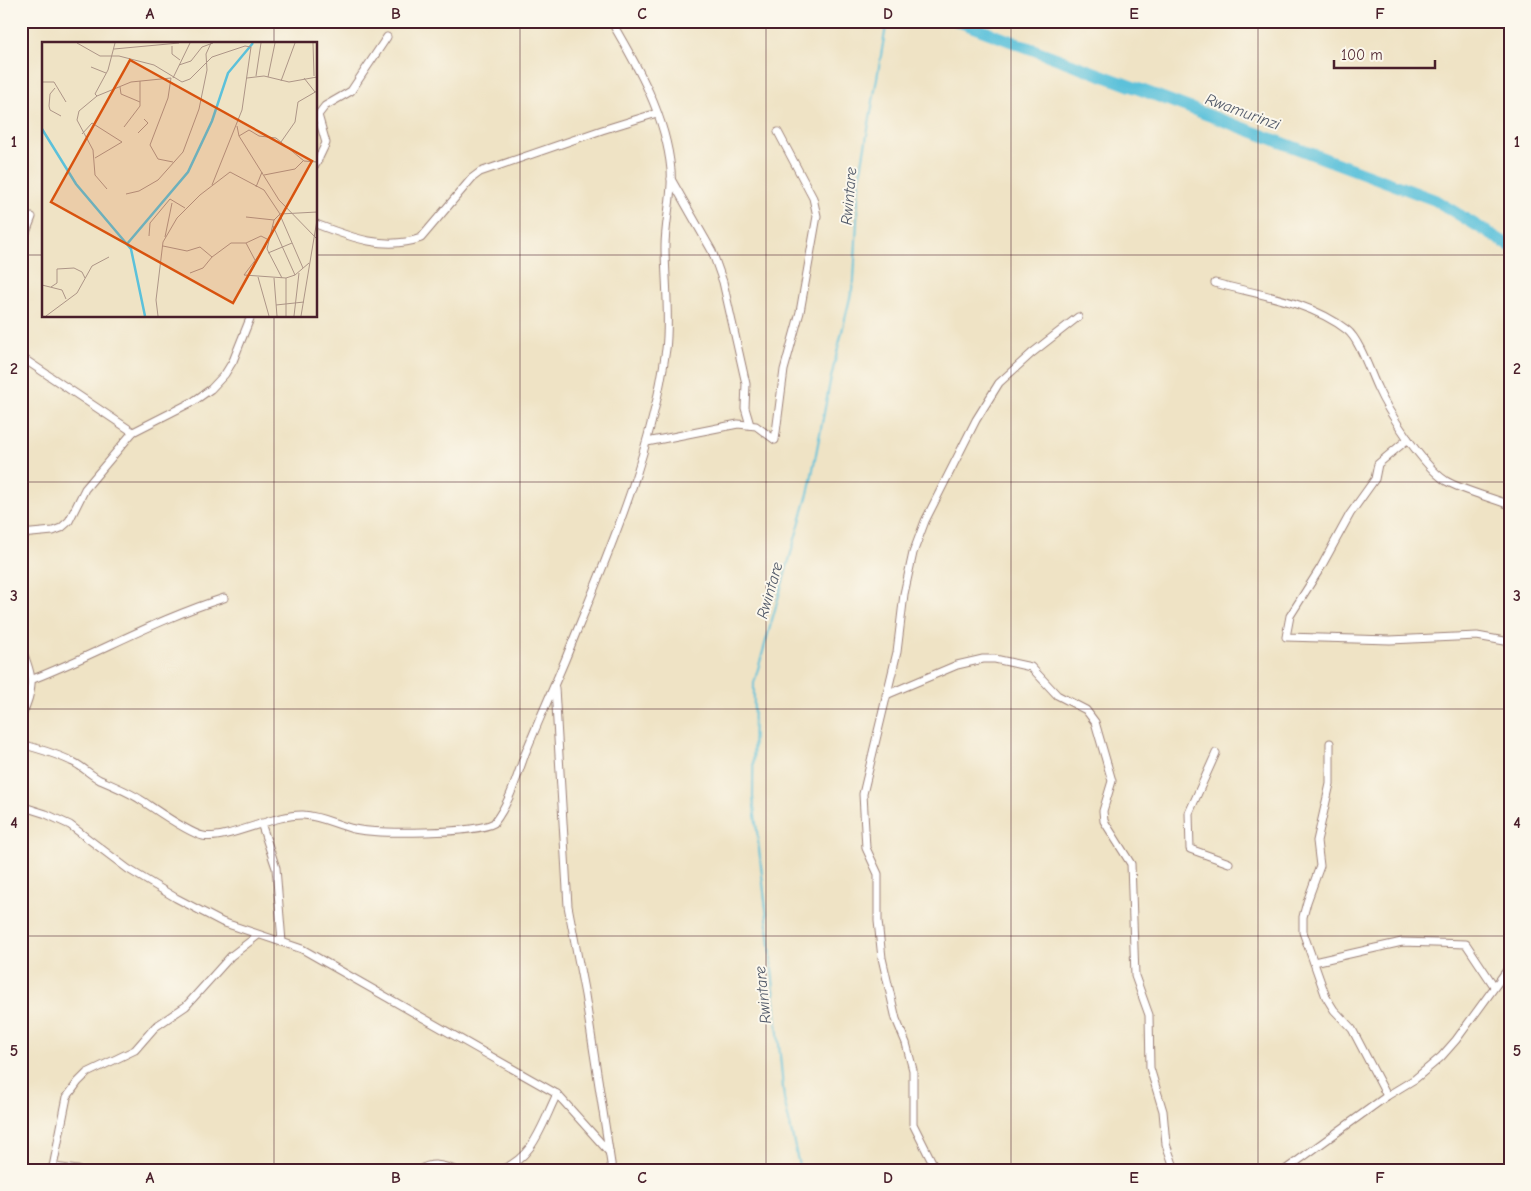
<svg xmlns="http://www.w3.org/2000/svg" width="1531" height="1191" viewBox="0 0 1531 1191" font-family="'Comic Neue',sans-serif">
	<rect width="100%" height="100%" fill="#fbf7ec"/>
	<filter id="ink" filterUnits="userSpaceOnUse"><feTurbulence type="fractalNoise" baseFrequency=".02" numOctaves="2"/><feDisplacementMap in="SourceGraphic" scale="10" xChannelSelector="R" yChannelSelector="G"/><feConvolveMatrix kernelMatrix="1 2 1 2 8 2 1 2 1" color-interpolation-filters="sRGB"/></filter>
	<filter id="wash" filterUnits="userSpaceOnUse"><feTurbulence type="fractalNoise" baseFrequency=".0096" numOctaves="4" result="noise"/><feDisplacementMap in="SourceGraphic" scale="20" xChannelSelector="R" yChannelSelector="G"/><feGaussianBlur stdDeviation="1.12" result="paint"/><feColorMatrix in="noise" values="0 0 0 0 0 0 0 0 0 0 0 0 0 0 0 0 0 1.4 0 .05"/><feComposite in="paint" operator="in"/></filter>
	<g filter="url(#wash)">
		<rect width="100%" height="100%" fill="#efe3c5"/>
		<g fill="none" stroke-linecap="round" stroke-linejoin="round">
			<!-- stream -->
			<polyline stroke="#5cc1da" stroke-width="2" points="800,1170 784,1099 769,935 753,797 754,683 809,490 830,382 854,281 859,181 887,21"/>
			<!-- river -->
			<polyline stroke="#5cc1da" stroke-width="12" points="957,21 1435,200 1510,246"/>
		</g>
	</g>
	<g filter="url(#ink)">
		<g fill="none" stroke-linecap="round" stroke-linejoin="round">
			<defs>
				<g id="minor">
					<polyline points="316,164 326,143 318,115 325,106 351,91 387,37"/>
					<polyline points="671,179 712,251 723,282 746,384 745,408 750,425"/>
					<path d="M 316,224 C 350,237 385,251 421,238 L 472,178 L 480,172 L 602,130 L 657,113"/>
					<polyline points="21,245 32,217"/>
					<path d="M 1215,283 C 1259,295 1310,301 1347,330 C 1359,339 1370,372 1377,387 C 1388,412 1423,466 1446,481 C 1462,490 1492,498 1510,505"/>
					<polyline points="21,357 133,432"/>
					<polyline points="1408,439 1378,464 1375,479 1350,514 1321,567 1290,616 1286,637 1390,640 1477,636 1510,642"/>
					<polyline points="647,442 738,424 756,426 775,440 784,370 800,312 817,216 813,198 778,132"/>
					<polyline points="21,534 53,531 61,528 69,521 85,489 133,432 194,401 211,389 225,374 233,361 251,316"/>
					<path d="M 21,648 C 35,680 34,686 21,718"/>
					<path d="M 33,679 C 97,654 157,619 224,598"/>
					<polyline points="555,688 568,906 585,995 612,1170"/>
					<polyline points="886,695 957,665 983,659 995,659 1031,667 1057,695 1086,710 1095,722 1112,781 1103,811 1104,821 1131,864 1135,976 1149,1015 1150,1068 1163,1111 1166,1144 1175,1170"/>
					<polyline points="1330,743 1330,784 1317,841 1320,866 1307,902 1303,917 1303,932 1326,997 1334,1010 1352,1029 1387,1096"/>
					<path d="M 21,744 C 40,749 58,754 75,763 C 84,768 91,775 100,780 C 114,786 129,792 141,800 C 155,809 188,833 203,836 C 226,841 274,814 303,815 C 321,816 337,825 354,829 C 378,834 474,834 494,823 C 510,802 516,779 525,754 C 538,722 552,691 565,660 C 606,559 651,458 666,349 C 670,318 665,278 665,247 C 665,221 673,195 671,170 C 666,116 638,67 611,21"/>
					<polyline points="1216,753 1189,813 1190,849 1229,863"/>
					<polyline points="21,806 46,814 70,825 128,869 176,898 222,922 302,949 557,1094 609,1152"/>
					<polyline points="261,823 276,868 282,942"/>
					<polyline points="1314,962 1402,942 1466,944 1494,986"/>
					<polyline points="53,1167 67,1097 78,1082 87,1073 135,1050 155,1027 186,1006 231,956 257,936"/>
					<polyline points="47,1170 53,1167 78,1170"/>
					<path d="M 419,1170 C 432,1162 442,1165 455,1170"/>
					<path d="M 500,1170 C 534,1158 542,1124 557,1094"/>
					<polyline points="936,1170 913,1124 913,1070 906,1043 896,1019 882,958 878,921 878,874 866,848 863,794 897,652 904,594 913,553 925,521 976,420 999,383 1032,353 1078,317"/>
					<polyline points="1285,1170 1387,1096 1415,1079 1441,1057 1456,1040 1510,966"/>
				</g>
			</defs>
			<!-- minor casing -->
			<use href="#minor" stroke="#9c8178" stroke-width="9"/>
			<!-- minor -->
			<use href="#minor" stroke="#fff" stroke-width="7"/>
		</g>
	</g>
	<!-- grid -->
	<path fill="none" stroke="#4a1f2b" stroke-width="1" stroke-opacity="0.55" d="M 274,21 L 274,44M 520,21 L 520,1170M 766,21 L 766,1170M 1011,21 L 1011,1170M 1258,21 L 1258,1170M 21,255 L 44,255M 316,255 L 1510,255M 274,316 L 274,1170M 21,482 L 1510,482M 21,709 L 1510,709M 21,936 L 1510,936"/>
	<g text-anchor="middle" stroke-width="4" stroke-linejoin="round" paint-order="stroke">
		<!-- water labels -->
		<g font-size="16" font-style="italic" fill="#505868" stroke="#fbf7ec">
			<text transform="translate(1243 111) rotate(20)" y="6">Rwamurinzi</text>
			<text transform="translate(848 196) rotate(-85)" y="6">Rwintare</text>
			<text transform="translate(769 590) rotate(-74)" y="6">Rwintare</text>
			<text transform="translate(762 995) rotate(-96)" y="6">Rwintare</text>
		</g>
	</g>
	<!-- overview -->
	<g transform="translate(42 42)">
		<rect width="275" height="275" fill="#efe3c5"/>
		<path fill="none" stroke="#5cc1da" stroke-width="2.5" d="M 0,87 L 34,142 L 89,207 L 103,274M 85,202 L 146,130 L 170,79 L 186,31 L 211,1"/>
		<path fill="none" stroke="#ad9587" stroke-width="1" d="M 35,1 L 58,14 L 77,14 L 112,23 L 140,40 L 148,37 L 170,15 L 203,4 L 209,5 L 200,68 L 170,143M 73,1 L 66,28 L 53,52 L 55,54 L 89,40 L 129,36M 271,1 L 272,34M 130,4 L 130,12 L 138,18M 72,7 L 137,1M 137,23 L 149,19 L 160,5 L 171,1M 49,25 L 64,31M 214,34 L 219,1M 226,35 L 233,1M 129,36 L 126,56 L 108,103 L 116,117 L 131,120M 131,36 L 148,1M 205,36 L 222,34 L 247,40 L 275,35M 262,36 L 273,50M 239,39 L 253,1M 0,40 L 12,40 L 24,60M 78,45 L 79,52 L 98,60M 13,46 L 8,52 L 7,64 L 8,68 L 19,74M 55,54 L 37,69 L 35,78 L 51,108 L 53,133 L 65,147M 195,84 L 197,94 L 237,158 L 275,197M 82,85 L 98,64 L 98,39M 96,91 L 106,81 L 102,77M 40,92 L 50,81 L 80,100 L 53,116M 197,94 L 207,88 L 217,94 L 234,96 L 262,119 L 275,120M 239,100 L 253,80 L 256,60 L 275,49M 222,133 L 253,127 L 261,119M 214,145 L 220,130M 84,152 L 97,149 L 116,138 L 141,110 L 157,67 L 165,28 L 164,12 L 169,1M 238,173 L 261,226M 204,175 L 232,178M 231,184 L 253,233M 107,194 L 108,181 L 128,157 L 143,166M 123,195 L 130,161M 204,201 L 213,218M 121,204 L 145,209 L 158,205 L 170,215M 226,211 L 250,201M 148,231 L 161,226 L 170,215 L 189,201 L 204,201 L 219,194 L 225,197M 202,233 L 244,236 L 253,233 L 267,221M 202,233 L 224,204M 216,235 L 227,274M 232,236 L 235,274M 240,236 L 225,207 L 232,178 L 238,172 L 275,170M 244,236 L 244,274M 0,243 L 20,248 L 24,257M 9,245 L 15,241 L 15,227 L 32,226 L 40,230 L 43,236M 234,263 L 262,260M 4,274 L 35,251 L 50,224 L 67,215M 116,274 L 114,258 L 121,200 L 135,176 L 158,153 L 188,130 L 222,148 L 238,172M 252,274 L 257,231M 259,274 L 275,178"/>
		<path fill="#d8530f" fill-opacity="0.15" stroke="#d8530f" stroke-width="2.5" d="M 88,18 L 270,119 L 191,261 L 9,160 Z"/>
		<rect width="275" height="275" fill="none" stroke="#4a1f2b" stroke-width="2.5"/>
	</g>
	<!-- margin -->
	<rect width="1531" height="1191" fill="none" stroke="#fbf7ec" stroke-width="55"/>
	<!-- scale -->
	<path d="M1334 60v8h101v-8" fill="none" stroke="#4a1f2b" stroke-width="2.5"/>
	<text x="1341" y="60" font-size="15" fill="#4a1f2b" stroke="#fbf7ec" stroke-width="4" paint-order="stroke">100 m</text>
	<rect x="28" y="28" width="1476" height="1136" fill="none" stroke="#4a1f2b" stroke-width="2"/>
	<g font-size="16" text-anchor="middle" font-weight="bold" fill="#4a1f2b">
		<text x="150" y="19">A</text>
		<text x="396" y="19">B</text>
		<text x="642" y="19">C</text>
		<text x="888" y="19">D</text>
		<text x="1134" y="19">E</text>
		<text x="1380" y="19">F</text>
		<text x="14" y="147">1</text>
		<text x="1517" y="147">1</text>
		<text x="14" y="374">2</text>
		<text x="1517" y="374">2</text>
		<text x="14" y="601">3</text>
		<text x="1517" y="601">3</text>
		<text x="14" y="828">4</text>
		<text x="1517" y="828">4</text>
		<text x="14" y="1056">5</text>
		<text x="1517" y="1056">5</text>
		<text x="150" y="1183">A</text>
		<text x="396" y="1183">B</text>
		<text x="642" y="1183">C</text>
		<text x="888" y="1183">D</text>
		<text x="1134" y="1183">E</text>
		<text x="1380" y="1183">F</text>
	</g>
</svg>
